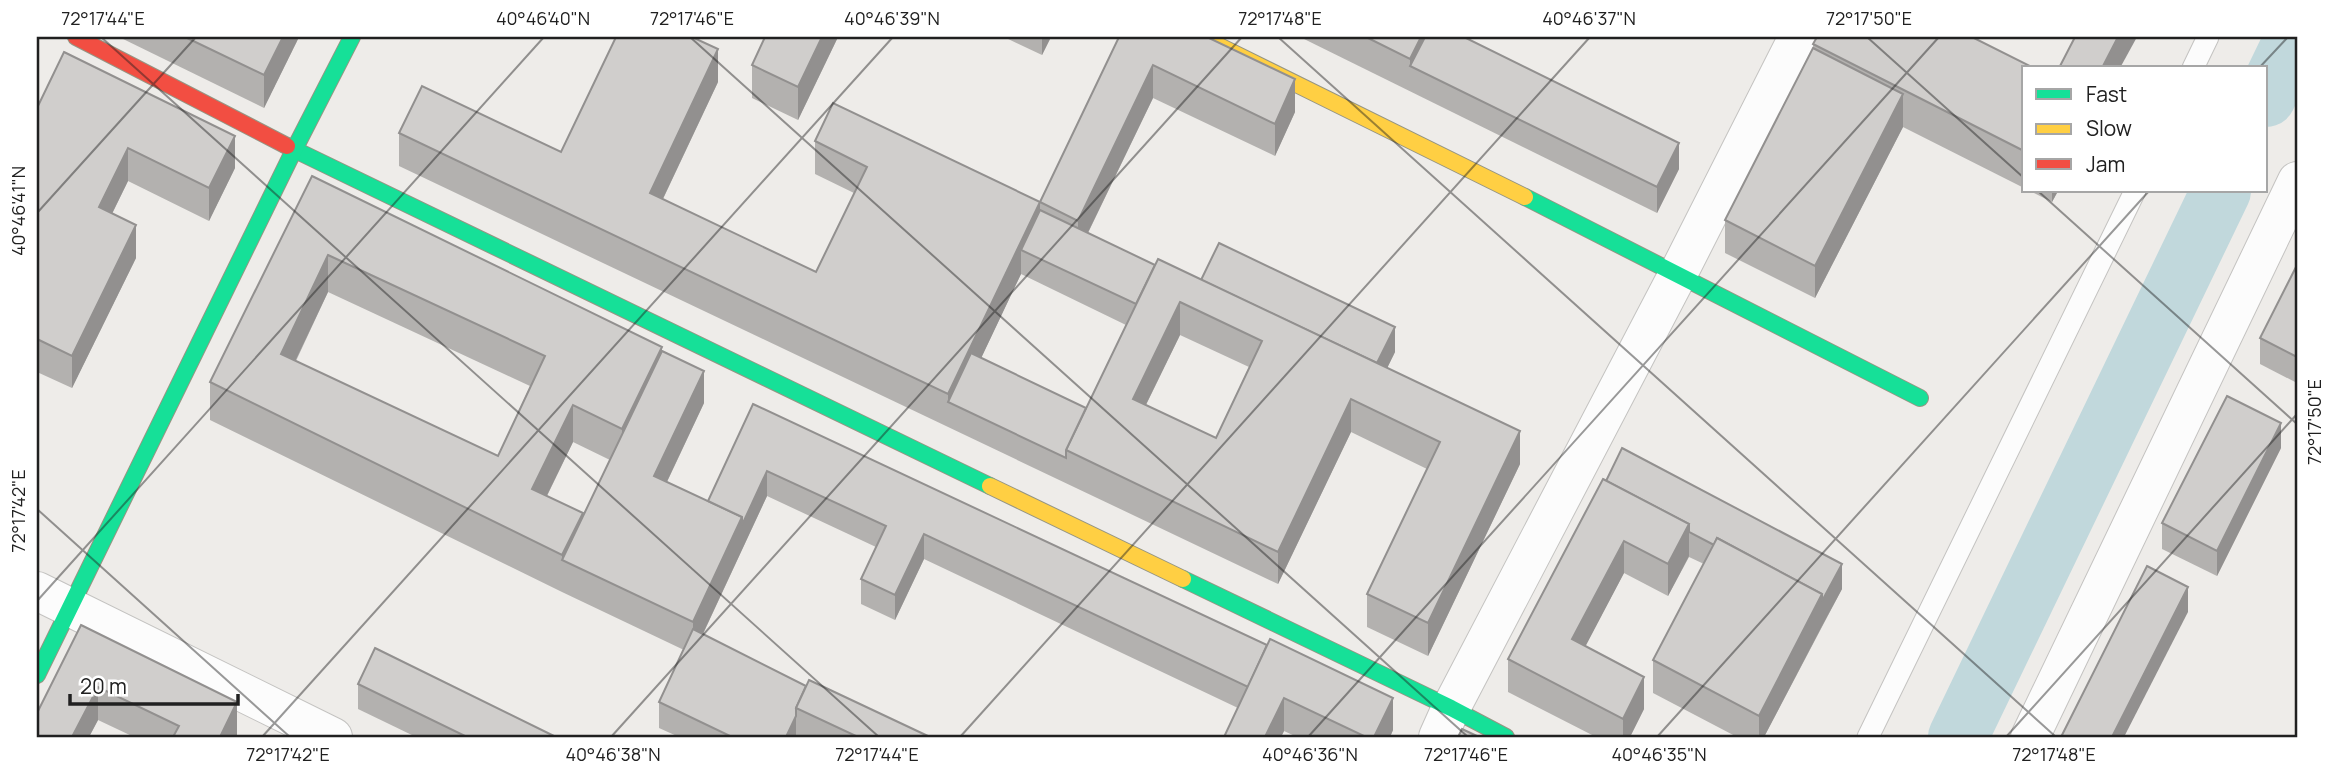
<svg xmlns="http://www.w3.org/2000/svg" width="2334" height="774" viewBox="0 0 2334 774" font-family="Manrope,sans-serif">
	<rect width="100%" height="100%" fill="#eeece9"/>
	<g fill="none" stroke-linecap="round" stroke-linejoin="round">
		<!-- canal -->
		<g stroke="#c1d8dc" stroke-width="60">
			<polyline points="2266,97 2295,37"/>
			<polyline points="1958,737 2221,191"/>
		</g>
		<defs>
			<g id="lane">
				<polyline points="2193,68 2208,37"/>
				<polyline points="1868,737 2135,191"/>
			</g>
			<g id="street">
				<polyline points="37,591 333,737"/>
				<polyline points="1438,737 1451,708 1678,274 1798,37"/>
				<polyline points="2030,737 2297,181"/>
			</g>
			<g id="fast">
				<polyline points="287,146 990,486"/>
				<polyline points="1525,197 1920,398"/>
				<polyline points="1183,579 1451,708 1506,737"/>
				<polyline points="37,675 294,150 352,37"/>
			</g>
			<g id="slow">
				<polyline points="1201,37 1525,197"/>
				<polyline points="990,486 1183,579"/>
			</g>
			<polyline id="jam" points="76,37 287,146"/>
		</defs>
		<!-- lane casing -->
		<use href="#lane" stroke="#c4c3c1" stroke-width="23"/>
		<!-- street casing -->
		<use href="#street" stroke="#c4c3c1" stroke-width="40"/>
		<!-- fast casing -->
		<use href="#fast" stroke="#959583" stroke-width="18"/>
		<!-- slow casing -->
		<use href="#slow" stroke="#959583" stroke-width="18"/>
		<!-- jam casing -->
		<use href="#jam" stroke="#959583" stroke-width="18"/>
		<!-- lane -->
		<use href="#lane" stroke="#fcfcfc" stroke-width="21"/>
		<!-- street -->
		<use href="#street" stroke="#fcfcfc" stroke-width="38"/>
		<!-- fast -->
		<use href="#fast" stroke="#16e098" stroke-width="16"/>
		<!-- slow -->
		<use href="#slow" stroke="#ffcf43" stroke-width="16"/>
		<!-- jam -->
		<use href="#jam" stroke="#f24e42" stroke-width="16"/>
	</g>
	<!-- wall -->
	<g fill="#b3b1af" fill-rule="evenodd">
		<polygon points="119,37 299,37 264,108"/>
		<polygon points="838,37 798,120 752,98 752,65"/>
		<polygon points="1004,37 1051,37 1042,55"/>
		<path d="M 1119,37 L 1295,112 L 1275,156 L 1153,98 L 1088,233 L 1155,265 L 1201,280 L 1395,352 L 1387,368 L 1520,464 L 1428,656 L 1367,627 L 1367,594 L 1427,469 L 1351,432 L 1278,584 L 399,166 L 399,133 L 561,152 L 718,82 L 663,199 L 816,272 L 854,193 L 815,174 L 815,141 L 1040,210 L 1040,202 ZM 1021,274 L 1126,325 L 1086,408 L 981,358 ZM 1180,335 L 1249,367 L 1216,438 L 1146,405 Z"/>
		<polygon points="1300,37 1464,37 1679,169 1657,213"/>
		<polygon points="1813,44 2024,68 2024,188 1903,127 1815,298 1725,253 1725,220 1813,48"/>
		<polygon points="37,108 235,168 209,221 128,181 112,214 136,258 72,388 37,372"/>
		<path d="M 312,176 L 662,351 L 704,403 L 667,482 L 708,501 L 753,404 L 1393,730 L 1390,737 L 1297,737 L 1284,731 L 1281,737 L 1224,737 L 1238,708 L 924,559 L 895,620 L 861,604 L 861,579 L 876,547 L 767,496 L 703,634 L 806,686 L 930,737 L 679,737 L 659,728 L 659,702 L 684,650 L 562,592 L 210,420 L 210,382 ZM 328,292 L 530,386 L 498,456 L 296,361 ZM 573,442 L 610,460 L 583,517 L 547,496 Z"/>
		<polygon points="2030,191 2058,191 2052,202"/>
		<polygon points="2297,265 2297,383 2260,364 2260,338"/>
		<polygon points="2281,448 2217,576 2162,549 2162,523"/>
		<polygon points="1603,479 1842,589 1764,737 1737,737 1653,693 1653,660 1704,564 1689,557 1668,596 1624,573 1585,646 1644,709 1630,737 1596,737 1508,692 1508,659"/>
		<polygon points="81,625 237,735 236,737 134,737 98,720 89,737 37,737"/>
		<polygon points="358,684 556,737 416,737 358,709"/>
	</g>
	<!-- shaded-wall -->
	<g fill="#92908f">
		<polygon points="283,37 299,37 264,108 264,75"/>
		<polygon points="822,37 838,37 798,120 798,87"/>
		<polygon points="1042,37 1051,37 1042,55"/>
		<polygon points="1421,37 1438,37 1410,66 1410,59"/>
		<polygon points="2118,37 2137,37 2120,68 2102,68"/>
		<polygon points="718,49 718,82 650,226 650,193"/>
		<polygon points="1153,65 1153,98 1078,253 1078,221"/>
		<polygon points="1295,79 1295,112 1275,156 1275,124"/>
		<polygon points="1903,94 1903,127 1815,298 1815,266"/>
		<polygon points="235,136 235,168 209,221 209,188"/>
		<polygon points="1679,143 1679,169 1657,213 1657,187"/>
		<polygon points="128,148 128,181 99,240 99,207"/>
		<polygon points="2052,191 2058,191 2052,202"/>
		<polygon points="1040,202 1040,235 1021,250 1021,274 958,407 948,402 948,394"/>
		<polygon points="136,225 136,258 72,388 72,356"/>
		<polygon points="328,255 328,292 281,391 281,354"/>
		<polygon points="1180,302 1180,335 1133,431 1133,399"/>
		<polygon points="1395,327 1395,352 1374,395 1374,369"/>
		<polygon points="662,347 662,384 622,466 622,429"/>
		<polygon points="704,371 704,403 654,509 654,476"/>
		<polygon points="1351,399 1351,432 1278,584 1278,552"/>
		<polygon points="573,405 573,442 532,526 532,489"/>
		<polygon points="2281,423 2281,448 2217,576 2217,551"/>
		<polygon points="1520,431 1520,464 1428,656 1428,623"/>
		<polygon points="767,471 767,496 693,655 693,622 742,517"/>
		<polygon points="583,513 583,550 562,560 562,555"/>
		<polygon points="1689,524 1689,556 1668,596 1668,564"/>
		<polygon points="924,534 924,559 895,620 895,595"/>
		<polygon points="1624,541 1624,573 1572,672 1572,639"/>
		<polygon points="1842,564 1842,589 1822,626 1822,601"/>
		<polygon points="2188,587 2188,612 2124,737 2112,737"/>
		<polygon points="1822,594 1822,626 1764,737 1759,737 1759,716"/>
		<polygon points="1644,677 1644,709 1630,737 1623,737 1623,719"/>
		<polygon points="98,687 98,720 89,737 72,737"/>
		<polygon points="1284,698 1284,731 1281,737 1265,737"/>
		<polygon points="1393,698 1393,730 1390,737 1374,737"/>
		<polygon points="237,702 237,735 236,737 220,737"/>
		<polygon points="796,716 796,737 786,737"/>
	</g>
	<!-- building -->
	<g fill="#d0cecc" stroke="#92908f" stroke-width="2" fill-rule="evenodd">
		<polygon points="185,37 283,37 264,75"/>
		<polygon points="616,37 692,37 718,49 650,193 816,272 867,167 815,141 833,103 1040,202 948,394 399,133 422,86 561,152"/>
		<polygon points="765,37 822,37 798,87 752,65"/>
		<polygon points="1119,37 1207,37 1295,79 1275,124 1153,65 1078,221 1040,202"/>
		<polygon points="1366,37 1421,37 1410,59"/>
		<polygon points="1425,37 1464,37 1679,143 1657,187 1410,66"/>
		<polygon points="1817,37 1972,37 2034,68 2024,68 2024,151 1813,44"/>
		<polygon points="2075,37 2118,37 2102,68 2059,68"/>
		<polygon points="1813,48 1903,94 1815,266 1725,220"/>
		<polygon points="64,52 235,136 209,188 128,148 99,207 136,225 72,356 37,339 37,108"/>
		<path d="M 312,176 L 662,347 L 622,429 L 573,405 L 532,489 L 583,513 L 562,555 L 210,382 ZM 328,255 L 545,356 L 498,456 L 281,354 Z"/>
		<polygon points="1040,210 1155,265 1136,304 1021,250"/>
		<polygon points="1219,243 1395,327 1377,363 1201,280"/>
		<path d="M 1158,259 L 1520,431 L 1428,623 L 1367,594 L 1440,442 L 1351,399 L 1278,552 L 1066,450 ZM 1180,302 L 1262,341 L 1216,438 L 1133,399 Z"/>
		<polygon points="2297,265 2297,357 2260,338"/>
		<polygon points="662,351 704,371 654,476 742,517 693,622 562,560"/>
		<polygon points="971,353 1086,408 1066,450 1066,458 948,402"/>
		<polygon points="2227,396 2281,423 2217,551 2162,523"/>
		<polygon points="753,404 1267,645 1248,687 924,534 895,595 861,579 886,526 767,471 742,525 742,517 708,501"/>
		<polygon points="1622,448 1842,564 1822,601 1822,594 1717,538 1714,545 1689,532 1689,524 1606,481"/>
		<polygon points="1603,479 1689,524 1668,564 1624,541 1572,639 1644,677 1623,719 1508,659"/>
		<polygon points="1717,538 1822,594 1759,716 1653,660"/>
		<polygon points="2147,566 2188,587 2112,737 2061,737"/>
		<polygon points="81,625 237,702 220,737 173,737 179,726 98,687 72,737 37,737 37,713"/>
		<polygon points="693,629 806,686 796,708 796,716 786,737 732,737 659,702"/>
		<polygon points="1270,639 1393,698 1374,737 1366,737 1284,698 1265,737 1224,737"/>
		<polygon points="375,648 556,737 467,737 358,684"/>
		<polygon points="809,680 930,737 858,737 796,708"/>
		<polygon points="1462,729 1479,737 1458,737"/>
	</g>
	<!-- ticks -->
	<path fill="none" stroke="#202020" stroke-width="2" stroke-opacity="0.45" d="M 101,37 L 879,737M 690,37 L 1468,737M 1278,37 L 2056,737M 1867,37 L 2024,178M 2259,68 L 2288,37M 2038,191 L 2297,424M 37,213 L 196,37M 37,509 L 290,737M 37,601 L 544,37M 262,737 L 893,37M 611,737 L 1242,37M 960,737 L 1590,37M 1308,737 L 1939,37M 1657,737 L 2149,191M 2006,737 L 2297,414"/>
	<!-- border -->
	<rect width="2334" height="774" fill="none" stroke="#ffffff" stroke-width="77"/>
	<!-- legend -->
	<rect x="2022" y="66" width="245" height="126" fill="#ffffff" stroke="#a6a6a6" stroke-width="2"/>
	<rect x="2036" y="89" width="35" height="10" fill="#16e098" stroke="#a6a6a6" stroke-width="2"/>
	<text x="2086" y="102" font-size="21" fill="#202020">Fast</text>
	<rect x="2036" y="124" width="35" height="10" fill="#ffcf43" stroke="#a6a6a6" stroke-width="2"/>
	<text x="2086" y="136" font-size="21" fill="#202020">Slow</text>
	<rect x="2036" y="159" width="35" height="10" fill="#f24e42" stroke="#a6a6a6" stroke-width="2"/>
	<text x="2086" y="172" font-size="21" fill="#202020">Jam</text>
	<!-- scale -->
	<path d="M70 694v10h168v-10" fill="none" stroke="#202020" stroke-width="3.5"/>
	<text x="80" y="694" font-size="21" fill="#202020" stroke="#ffffff" stroke-width="5" paint-order="stroke">20 m</text>
	<rect x="38" y="38" width="2258" height="698" fill="none" stroke="#202020" stroke-width="2.5"/>
	<g font-size="18" text-anchor="middle" fill="#202020">
		<text x="103" y="25">72°17'44"E</text>
		<text x="543" y="25">40°46'40"N</text>
		<text x="692" y="25">72°17'46"E</text>
		<text x="892" y="25">40°46'39"N</text>
		<text x="1280" y="25">72°17'48"E</text>
		<text x="1589" y="25">40°46'37"N</text>
		<text x="1869" y="25">72°17'50"E</text>
		<text transform="translate(19 211) rotate(-90)" y="6">40°46'41"N</text>
		<text transform="translate(2315 422) rotate(-90)" y="6">72°17'50"E</text>
		<text transform="translate(19 511) rotate(-90)" y="6">72°17'42"E</text>
		<text x="288" y="761">72°17'42"E</text>
		<text x="613" y="761">40°46'38"N</text>
		<text x="877" y="761">72°17'44"E</text>
		<text x="1310" y="761">40°46'36"N</text>
		<text x="1466" y="761">72°17'46"E</text>
		<text x="1659" y="761">40°46'35"N</text>
		<text x="2054" y="761">72°17'48"E</text>
	</g>
</svg>
